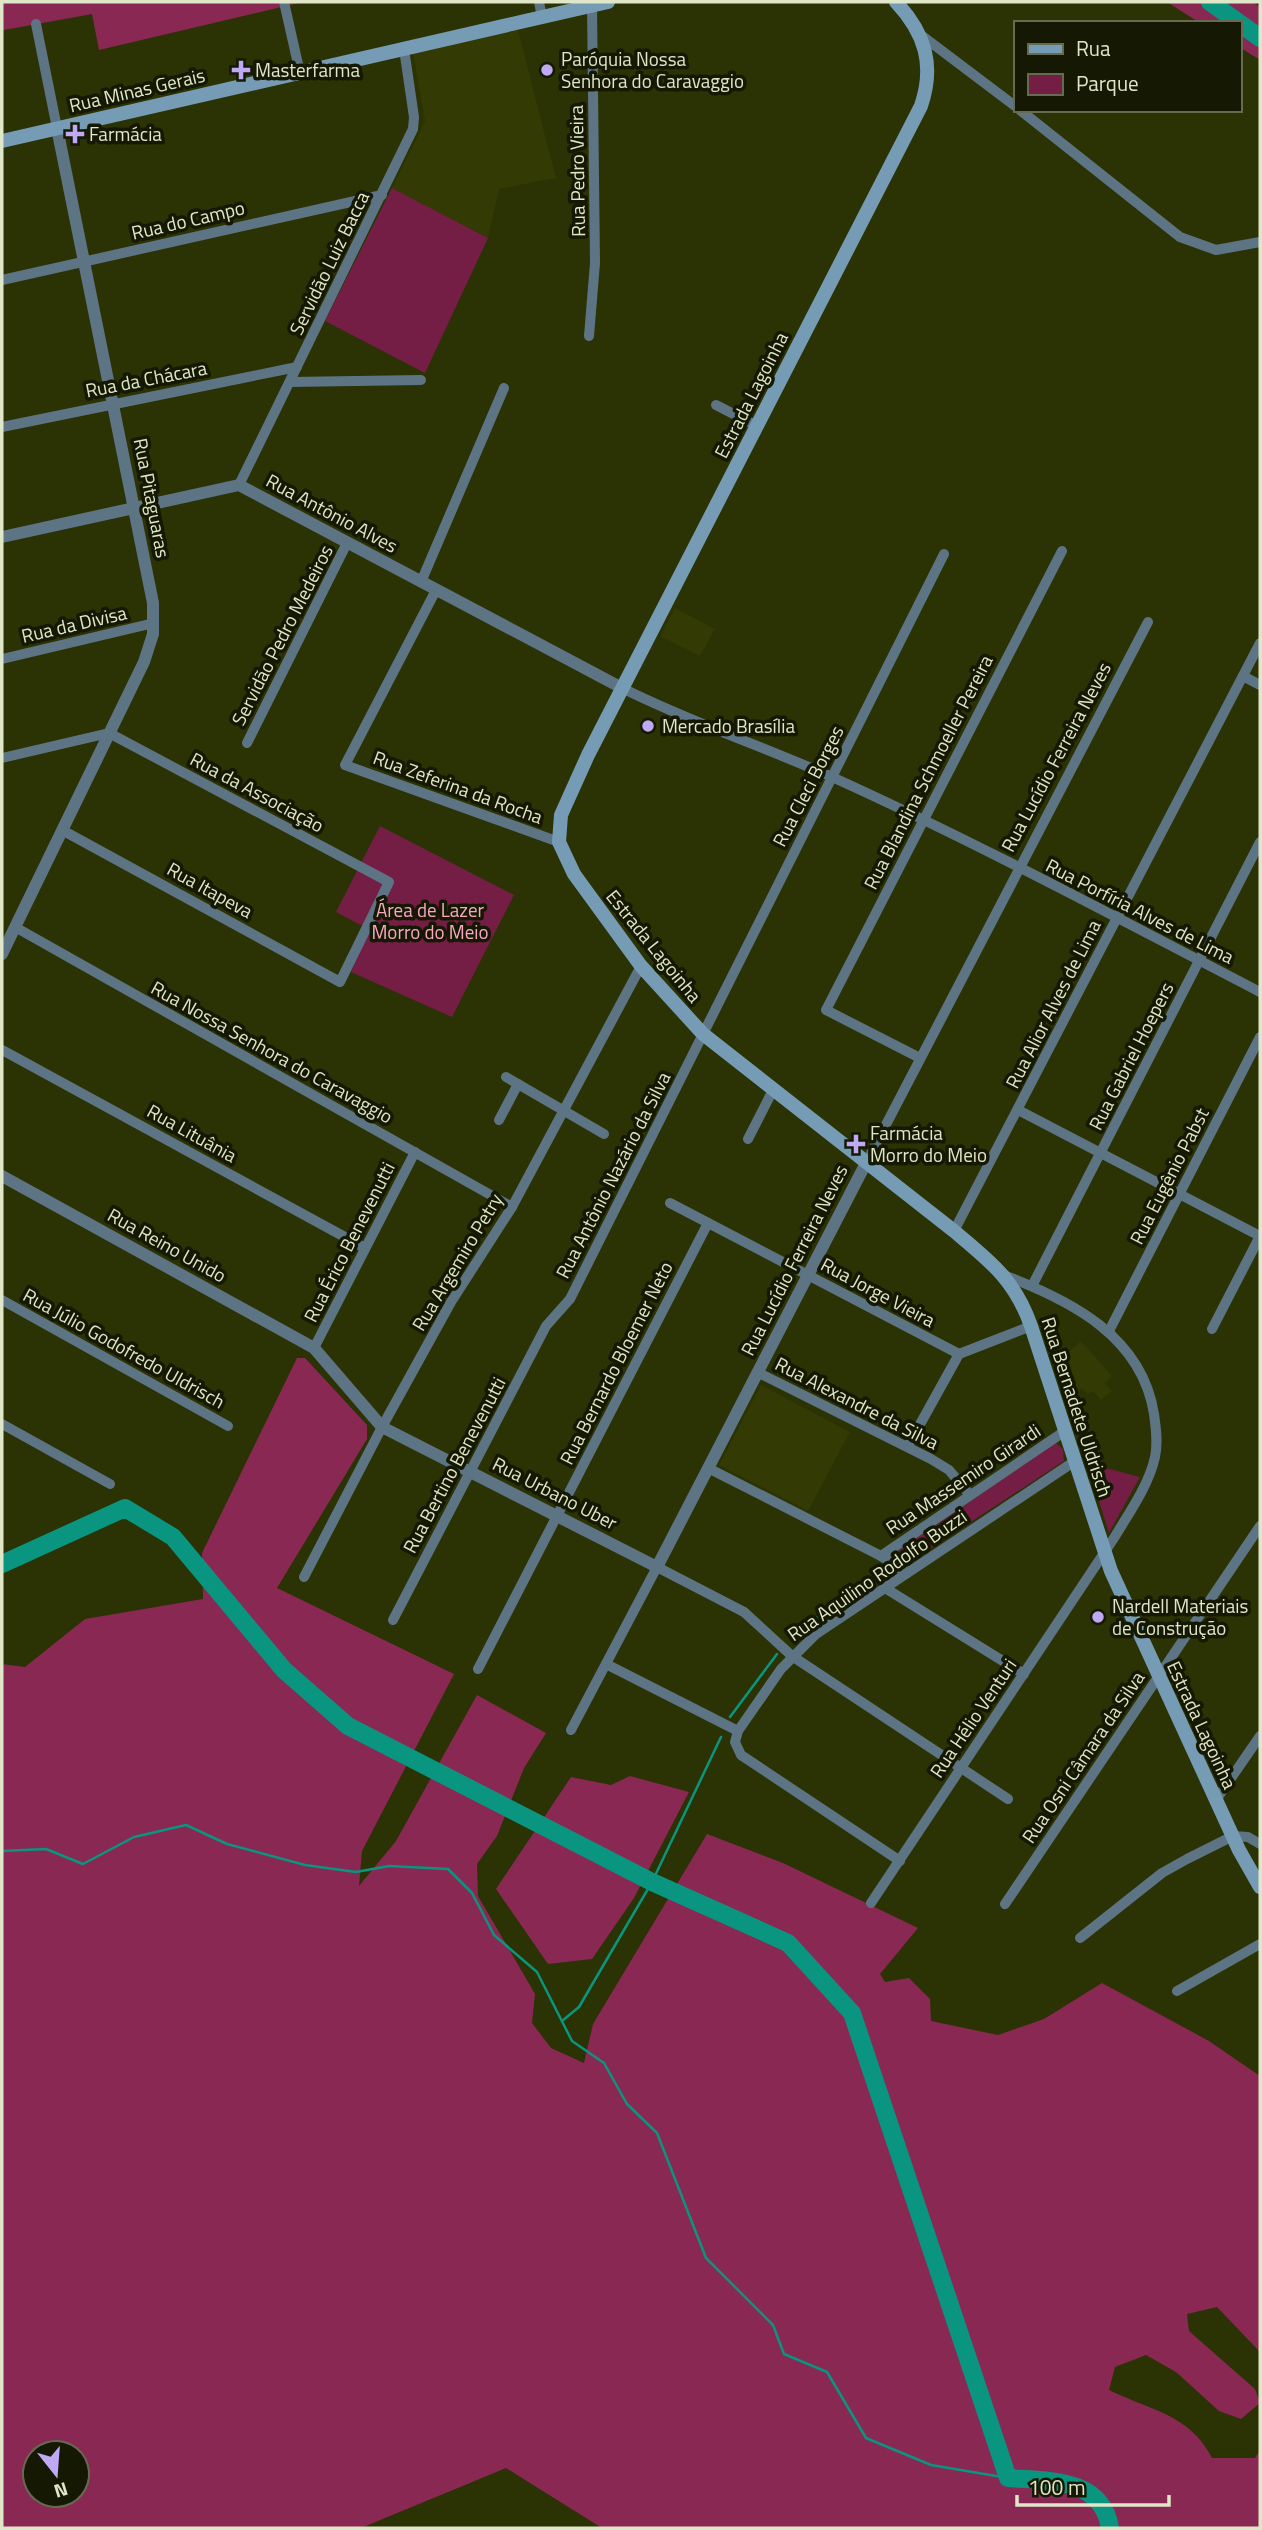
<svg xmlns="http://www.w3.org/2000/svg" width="1262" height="2530" viewBox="0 0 1262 2530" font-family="'Titillium Web',sans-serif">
	<rect width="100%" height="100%" fill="#2b3203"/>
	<!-- built -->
	<g fill="#333a03">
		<polygon points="518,30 556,178 499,189 488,238 392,188 425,121 413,53"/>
		<polygon points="675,608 715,629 700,656 660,636"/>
		<polygon points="1081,1341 1112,1376 1105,1383 1112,1391 1101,1400 1093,1391 1088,1394 1082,1388 1076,1393 1062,1377 1072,1369 1062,1358"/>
		<polygon points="761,1385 850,1432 808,1511 719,1465"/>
	</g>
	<!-- green -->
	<g fill="#751e45">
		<polygon points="392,188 488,238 425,373 325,321"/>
		<polygon points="380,826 514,895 452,1017 351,972 370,930 336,912"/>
		<polygon points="1056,1443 1063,1449 1064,1461 908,1563 900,1561 898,1552 902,1548"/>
		<polygon points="1087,1463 1140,1477 1109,1533"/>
	</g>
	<!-- forest -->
	<g fill="#892953" fill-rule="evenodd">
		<polygon points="2,2 303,2 99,50 92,14 4,30 2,33"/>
		<polygon points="1167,2 1253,2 1260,7 1260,60 1239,47 1239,23 1200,23"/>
		<path d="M 297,1358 L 305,1358 L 367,1425 L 367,1439 L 277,1588 L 454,1674 L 362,1851 L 359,1886 L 396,1841 L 477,1695 L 546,1733 L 524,1768 L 497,1836 L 477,1864 L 478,1896 L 535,1994 L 532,2023 L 551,2048 L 584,2063 L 593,2024 L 707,1834 L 783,1863 L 918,1928 L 880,1974 L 885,1982 L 909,1978 L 930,1999 L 931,2021 L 998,2035 L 1044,2019 L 1102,1983 L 1209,2041 L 1260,2076 L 1260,2352 L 1217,2307 L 1187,2314 L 1189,2331 L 1255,2389 L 1260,2403 L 1241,2419 L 1219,2411 L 1176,2372 L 1146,2355 L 1115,2367 L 1109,2390 C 1149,2410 1190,2414 1212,2458 L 1255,2458 L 1260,2450 L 1260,2528 L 602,2528 L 506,2468 L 361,2528 L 2,2528 L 2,1664 L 25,1667 L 85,1619 L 203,1599 L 202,1553 ZM 35,2453 L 77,2453 L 77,2495 L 35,2495 Z"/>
		<polygon points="630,1776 689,1792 634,1898 592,1959 548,1964 496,1889 571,1777 611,1785"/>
	</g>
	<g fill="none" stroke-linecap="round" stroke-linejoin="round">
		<!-- stream -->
		<g stroke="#09957f" stroke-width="2.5">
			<polyline points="790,1636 868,1583"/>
			<polyline points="730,1717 777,1654"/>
			<polyline points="2,1851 46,1849 83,1864 134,1837 186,1825 227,1844 305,1865 356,1872 389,1866 448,1869 472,1893 494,1935 537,1972 572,2041 604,2063 627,2104 657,2133 706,2258 773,2325 784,2354 827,2372 866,2438 931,2465 1008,2478"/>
			<polyline points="562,2021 579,2007 652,1882 721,1737"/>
		</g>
		<!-- river -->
		<g stroke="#09957f" stroke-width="18">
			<polyline points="1210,2 1260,38"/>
			<path d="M 2,1564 L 125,1508 L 173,1537 L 284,1670 L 348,1726 L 652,1882 L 788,1943 L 852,2013 L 1008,2478 C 1050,2481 1102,2478 1110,2528"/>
		</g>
		<!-- minor -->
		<g stroke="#5d7484" stroke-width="10">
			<polyline points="284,2 300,73"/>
			<polyline points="539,2 542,17"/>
			<polyline points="36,24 57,128"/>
			<polyline points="921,35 1015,106"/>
			<polyline points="1020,110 1180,237 1216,250 1260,242"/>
			<polyline points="2,280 382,195"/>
			<polyline points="589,336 595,263 592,5"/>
			<polyline points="290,382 421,380"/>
			<polyline points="716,405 757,426"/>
			<polyline points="2,427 297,367"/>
			<polyline points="239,485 413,129 414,117 404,49"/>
			<polyline points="421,582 504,388"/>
			<polyline points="436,590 345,765 559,842"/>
			<polyline points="2,659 154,623"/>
			<polyline points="1243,676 1260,685"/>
			<path d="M 622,688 C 690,722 762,746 832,777 C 978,843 1119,919 1260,992"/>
			<polyline points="247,743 347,543"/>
			<polyline points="2,758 109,733 389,882 340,982 62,830"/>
			<polyline points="15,927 512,1207"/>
			<polyline points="2,1050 365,1248"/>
			<polyline points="920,1058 826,1010 1062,551"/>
			<polyline points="506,1077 604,1134"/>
			<polyline points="1018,1110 1260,1236 1212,1329"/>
			<polyline points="499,1120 518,1084"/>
			<polyline points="748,1139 773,1090"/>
			<polyline points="866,1163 1148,622"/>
			<polyline points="670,1203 959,1354"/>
			<polyline points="954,1231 1260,643"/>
			<polyline points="1032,1286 1260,842"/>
			<polyline points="2,1300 228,1426"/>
			<polyline points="1109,1331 1260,1037"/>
			<polyline points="314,1348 415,1152"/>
			<polyline points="757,1372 931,1459 949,1470 970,1495"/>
			<polyline points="2,1424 110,1484"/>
			<polyline points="908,1446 959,1354 1031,1326"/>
			<polyline points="708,1468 881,1556 907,1573"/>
			<polyline points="881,1556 1065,1431"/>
			<polyline points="304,1577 382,1427 451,1302 512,1207 641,966"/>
			<polyline points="885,1588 1024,1674"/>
			<polyline points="393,1620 546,1326 570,1299 944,554"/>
			<polyline points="606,1664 738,1731"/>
			<polyline points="478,1669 708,1223"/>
			<polyline points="571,1730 657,1567 744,1612 792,1656 1008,1799"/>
			<polyline points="1216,1800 1260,1736"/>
			<polyline points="900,1861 741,1755 735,1742 738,1731 781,1669 816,1634 1075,1461"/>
			<path d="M 871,1903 L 1114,1538 C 1129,1513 1149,1485 1155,1457 C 1158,1443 1156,1428 1154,1414 C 1142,1337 1072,1301 1006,1276"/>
			<polyline points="1005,1904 1260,1526"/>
			<polyline points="1080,1938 1162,1873 1187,1859 1233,1836 1248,1837 1260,1844"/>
			<polyline points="1177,1991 1260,1944"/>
		</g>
		<!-- tertiary -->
		<g stroke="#5d7484" stroke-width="12">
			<polyline points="2,537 239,485 622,688"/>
			<polyline points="2,954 144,662 153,634 153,603 57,128"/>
			<polyline points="2,1176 314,1348 382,1427 657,1567 866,1163"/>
		</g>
		<!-- secondary -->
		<g stroke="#769cb5" stroke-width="14">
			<path d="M 896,2 C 925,33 935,65 921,106 L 588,755 L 561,815 L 559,842 L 574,874 L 641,966 L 703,1034 L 954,1231 C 991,1262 1015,1280 1031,1326 L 1111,1571 L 1239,1850 L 1260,1887"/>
			<polyline points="2,141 608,2"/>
		</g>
	</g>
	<!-- markers -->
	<g fill="#bfa9f4" stroke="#151802" stroke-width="2.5">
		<path d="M237.5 59.5h7v7h7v7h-7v7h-7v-7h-7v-7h7z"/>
		<circle cx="547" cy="70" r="7"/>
		<path d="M71.5 123.5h7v7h7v7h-7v7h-7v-7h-7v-7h7z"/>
		<circle cx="648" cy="726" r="7"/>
		<path d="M852.5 1133.5h7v7h7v7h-7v7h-7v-7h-7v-7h7z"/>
		<circle cx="1098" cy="1617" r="7"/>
	</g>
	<g text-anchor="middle" stroke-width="7" stroke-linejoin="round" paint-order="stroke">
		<!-- poi labels -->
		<g font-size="19" fill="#e0e6c8" stroke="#151802" text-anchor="start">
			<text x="561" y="66">Paróquia Nossa<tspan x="561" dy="22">Senhora do Caravaggio</tspan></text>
			<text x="255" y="77">Masterfarma</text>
			<text x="89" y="141">Farmácia</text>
			<text x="662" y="733">Mercado Brasília</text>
			<text x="870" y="1140">Farmácia<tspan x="870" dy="22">Morro do Meio</tspan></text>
			<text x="1112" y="1613">Nardell Materiais<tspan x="1112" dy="22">de Construção</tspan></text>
		</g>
		<!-- street labels -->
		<g font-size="19" fill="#e0e6c8" stroke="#151802">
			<text transform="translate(137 90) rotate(-13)" y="7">Rua Minas Gerais</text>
			<text transform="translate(577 171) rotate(-91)" y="7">Rua Pedro Vieira</text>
			<text transform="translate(188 220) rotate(-13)" y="7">Rua do Campo</text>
			<text transform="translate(329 263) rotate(-64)" y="7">Servidão Luiz Bacca</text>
			<text transform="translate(146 379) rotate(-11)" y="7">Rua da Chácara</text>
			<text transform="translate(751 395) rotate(-63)" y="7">Estrada Lagoinha</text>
			<text transform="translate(152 498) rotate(79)" y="7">Rua Pitaguaras</text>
			<text transform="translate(332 513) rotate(28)" y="7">Rua Antônio Alves</text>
			<text transform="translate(74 624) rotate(-13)" y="7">Rua da Divisa</text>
			<text transform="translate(282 635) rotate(-63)" y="7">Servidão Pedro Medeiros</text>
			<text transform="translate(1056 757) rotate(-62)" y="7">Rua Lucídio Ferreira Neves</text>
			<text transform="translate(928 772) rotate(-63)" y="7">Rua Blandina Schmoeller Pereira</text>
			<text transform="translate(808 786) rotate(-63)" y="7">Rua Cleci Borges</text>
			<text transform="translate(458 787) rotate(20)" y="7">Rua Zeferina da Rocha</text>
			<text transform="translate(257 792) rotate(28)" y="7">Rua da Associação</text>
			<text transform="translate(210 890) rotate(29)" y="7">Rua Itapeva</text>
			<text transform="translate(1140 911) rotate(27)" y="7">Rua Porfíria Alves de Lima</text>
			<text transform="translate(654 946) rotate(51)" y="7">Estrada Lagoinha</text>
			<text transform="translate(1053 1004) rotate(-63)" y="7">Rua Alior Alves de Lima</text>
			<text transform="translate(272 1052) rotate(29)" y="7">Rua Nossa Senhora do Caravaggio</text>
			<text transform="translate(1131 1056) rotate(-63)" y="7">Rua Gabriel Hoepers</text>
			<text transform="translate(192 1133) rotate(29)" y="7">Rua Lituânia</text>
			<text transform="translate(613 1175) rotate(-63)" y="7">Rua Antônio Nazário da Silva</text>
			<text transform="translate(1169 1176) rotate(-63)" y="7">Rua Eugênio Pabst</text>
			<text transform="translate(349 1242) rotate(-63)" y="7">Rua Érico Benevenutti</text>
			<text transform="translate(167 1245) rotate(29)" y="7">Rua Reino Unido</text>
			<text transform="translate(794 1260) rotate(-63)" y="7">Rua Lucídio Ferreira Neves</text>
			<text transform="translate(457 1262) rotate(-59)" y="7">Rua Argemiro Petry</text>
			<text transform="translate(878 1292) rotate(28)" y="7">Rua Jorge Vieira</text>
			<text transform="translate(124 1348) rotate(29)" y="7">Rua Júlio Godofredo Uldrisch</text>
			<text transform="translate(616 1363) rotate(-63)" y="7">Rua Bernardo Bloemer Neto</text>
			<text transform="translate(857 1403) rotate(27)" y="7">Rua Alexandre da Silva</text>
			<text transform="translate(1077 1407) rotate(72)" y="7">Rua Bernadete Uldrisch</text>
			<text transform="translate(454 1465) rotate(-62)" y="7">Rua Bertino Benevenutti</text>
			<text transform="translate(963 1479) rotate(-34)" y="7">Rua Massemiro Girardi</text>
			<text transform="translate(555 1493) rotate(27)" y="7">Rua Urbano Uber</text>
			<text transform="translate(877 1575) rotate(-35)" y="7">Rua Aquilino Rodolfo Buzzi</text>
			<text transform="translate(973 1718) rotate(-56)" y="7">Rua Hélio Venturi</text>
			<text transform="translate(1202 1725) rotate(65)" y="7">Estrada Lagoinha</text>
			<text transform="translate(1083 1757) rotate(-56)" y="7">Rua Osni Câmara da Silva</text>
		</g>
		<!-- park labels -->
		<g font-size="19" fill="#f8a8c4" stroke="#151802">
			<text x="430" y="917">Área de Lazer<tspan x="430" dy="22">Morro do Meio</tspan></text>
		</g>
	</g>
	<!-- border -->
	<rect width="1262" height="2530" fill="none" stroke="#e0e6c8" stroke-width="7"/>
	<!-- legend -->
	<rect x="1014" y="21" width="228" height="91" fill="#151802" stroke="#666a51" stroke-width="2"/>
	<rect x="1028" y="44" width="35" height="10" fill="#769cb5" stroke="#666a51" stroke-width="2"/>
	<text x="1076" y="56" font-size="21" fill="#e0e6c8">Rua</text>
	<rect x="1028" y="74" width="35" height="21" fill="#751e45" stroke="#666a51" stroke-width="2"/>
	<text x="1076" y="91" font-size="21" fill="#e0e6c8">Parque</text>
	<!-- north arrow -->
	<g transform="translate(56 2474) rotate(163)"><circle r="33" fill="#151802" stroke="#666a51" stroke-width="2"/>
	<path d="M0-5L12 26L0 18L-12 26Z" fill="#bfa9f4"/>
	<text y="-10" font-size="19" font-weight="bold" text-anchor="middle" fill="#e0e6c8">N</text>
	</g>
	<!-- scale -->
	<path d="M1017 2495v10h152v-10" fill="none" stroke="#e0e6c8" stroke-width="3.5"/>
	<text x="1028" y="2495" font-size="21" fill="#e0e6c8" stroke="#151802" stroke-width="5" paint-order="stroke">100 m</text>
</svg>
